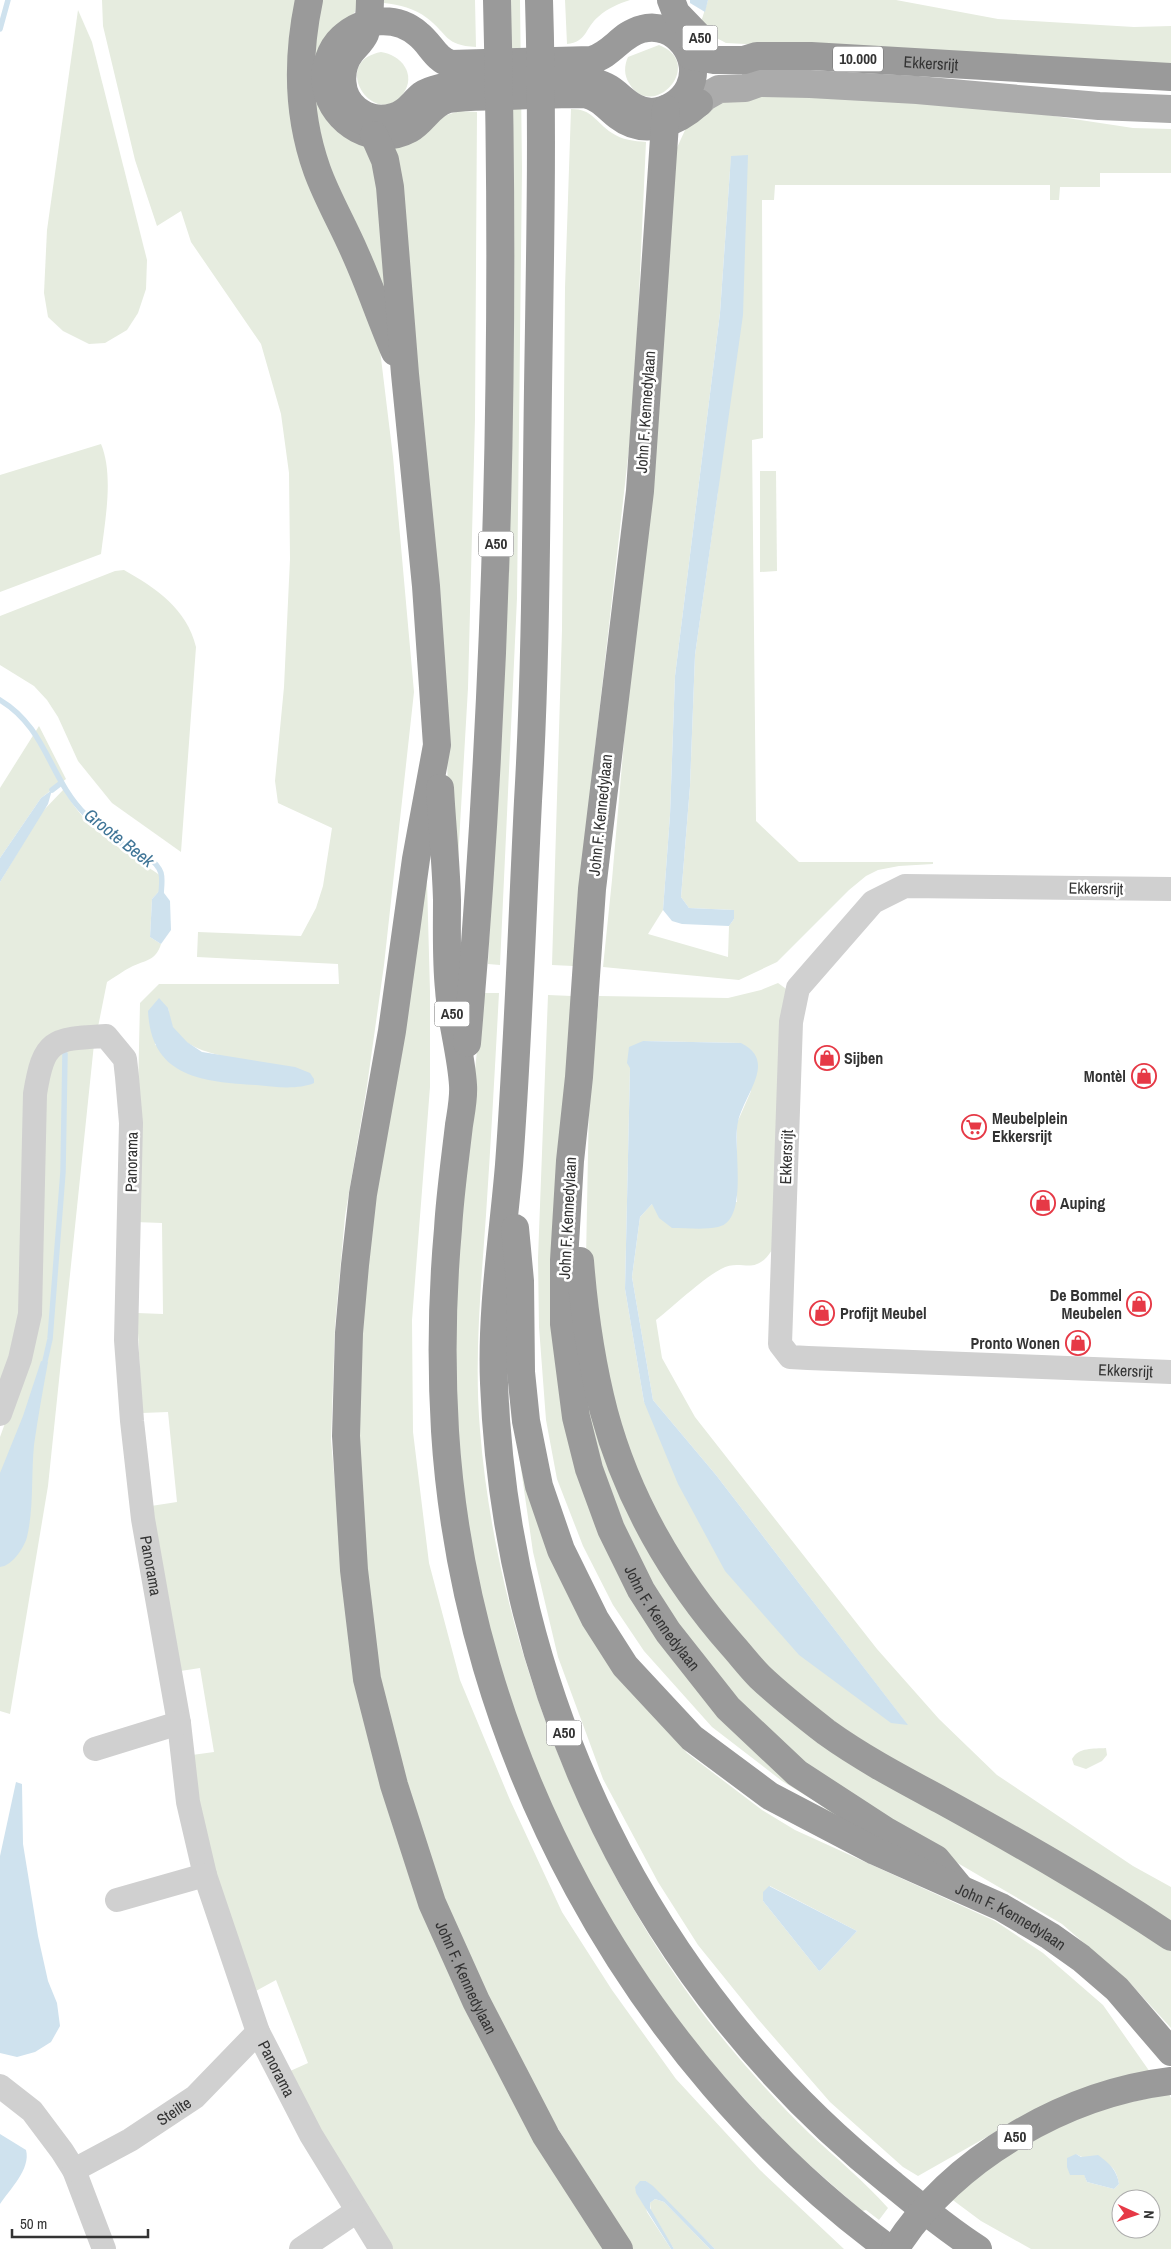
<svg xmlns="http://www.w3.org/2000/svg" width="1171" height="2249" viewBox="0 0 1171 2249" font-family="'Archivo Narrow',sans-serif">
	<rect width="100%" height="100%" fill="#fff"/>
	<!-- green -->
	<g fill="#e6ecdf" fill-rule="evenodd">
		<path d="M 102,0 L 302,0 L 292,78 L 380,350 L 393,457 L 414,692 L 384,965 L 367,1086 L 345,1216 L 335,1326 L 331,1440 L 343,1574 L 384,1787 L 606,2249 L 387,2249 L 288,2072 L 308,2063 L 276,1980 L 252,1993 L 207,1856 L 192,1755 L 214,1752 L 200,1668 L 174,1672 L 151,1506 L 177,1502 L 168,1412 L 142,1413 L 137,1313 L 163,1314 L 162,1223 L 135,1222 L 140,1003 L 159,984 L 339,984 L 338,964 L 197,957 L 198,932 L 301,936 L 316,908 L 323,886 L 332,828 L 278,803 L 275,781 L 284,687 L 290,559 L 289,473 L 281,414 L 261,344 L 191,242 L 181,211 L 157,226 L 135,160 L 103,26 ZM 168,1008 C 169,1014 170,1022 173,1028 C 184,1046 205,1052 224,1056 L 155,1045 Z"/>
		<polygon points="317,0 358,0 355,12 348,19 359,138 377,159 388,326 334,193 308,77"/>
		<path d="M 384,0 L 475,0 L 476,47 C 444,45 449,35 427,18 C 414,8 400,5 384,3 Z"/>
		<polygon points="508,0 520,0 522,169 517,598 500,965 488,964 505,599"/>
		<path d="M 565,0 L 630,0 C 618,4 608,8 598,17 C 585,28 587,42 567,44 Z"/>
		<polygon points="708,0 896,0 998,19 1134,27 1171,26 1171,67 726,43 709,34 701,22"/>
		<polygon points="78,10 92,42 147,260 146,289 138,313 127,330 105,343 89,344 63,331 48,317 44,293 47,230"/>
		<path d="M 659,45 C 707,64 652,123 629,83 C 624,75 624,66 628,57 Z"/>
		<path d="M 381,52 C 401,55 417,74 403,94 C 375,131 328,62 381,52 Z"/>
		<path d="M 741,93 L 987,106 L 1133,128 L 1171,129 L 1171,173 L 1100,173 L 1100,187 L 1060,187 L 1059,200 L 1050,200 L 1050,185 L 775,185 L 774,200 L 762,200 L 763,438 L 752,440 L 756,821 L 799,862 L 933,862 L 933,864 L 899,866 L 878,870 L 866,876 L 849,890 L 777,962 L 739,980 L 603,967 L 612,880 L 675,152 L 686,128 L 709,104 ZM 731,156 L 718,491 L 695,655 L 690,786 L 681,897 L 689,908 L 734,910 L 734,919 L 729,926 L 728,957 L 648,934 L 663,910 L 670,815 L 675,676 L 720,313 Z"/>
		<path d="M 571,109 C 593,109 595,122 612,133 C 622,140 634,141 646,142 L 634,404 L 593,767 L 573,966 L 552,965 L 562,630 L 565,288 Z"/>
		<polygon points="459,111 477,112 475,419 468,688 456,894 451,894 447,759 394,148 424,135 444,116"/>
		<path d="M 101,444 C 114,475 105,521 101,554 L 0,592 L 0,475 Z"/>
		<polygon points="760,471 776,471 777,571 760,572"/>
		<path d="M 124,570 C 156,588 187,609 196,647 L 181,852 L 112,803 L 78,761 L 58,717 L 47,700 L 34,686 L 0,665 L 0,616 L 115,571 Z"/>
		<polygon points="39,726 66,779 41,798 0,858 0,788"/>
		<path d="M 64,789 C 84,830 125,851 161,876 L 161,889 L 152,899 L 150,937 L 161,944 C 156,961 145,960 131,967 C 123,971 115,977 107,982 L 98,1027 L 35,1061 L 25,1293 L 0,1393 L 0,882 L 41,813 Z"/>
		<polygon points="422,881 427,881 430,992 430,1087 412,1320 413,1432 429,1563 460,1680 510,1800 562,1912 612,1990 676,2079 760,2170 844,2249 715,2249 646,2181 640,2181 647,2212 671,2249 633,2249 554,2122 484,1998 441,1893 406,1783 379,1677 364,1568 355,1329"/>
		<path d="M 778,983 L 789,991 L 772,1250 C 754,1278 742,1257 721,1269 C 701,1280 675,1305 656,1320 L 662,1358 L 695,1417 L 877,1649 L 939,1719 L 997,1775 L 1133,1866 L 1171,1887 L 1171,1930 L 946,1797 L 767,1676 L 652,1515 L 611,1411 L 586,1259 L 589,1101 L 599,996 L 728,998 L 761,990 ZM 643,1041 L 741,1043 L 751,1091 L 737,1123 L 737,1202 L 652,1204 L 640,1217 L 632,1277 L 653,1400 L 716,1475 L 907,1724 L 644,1402 L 625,1289 L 630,1068 Z"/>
		<path d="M 483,993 L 499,993 C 495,1067 491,1141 486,1215 C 481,1286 474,1358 480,1430 C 497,1644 591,1880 728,2045 C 753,2075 782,2107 810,2134 C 836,2158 864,2181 888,2208 L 879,2220 L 866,2210 L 862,2211 L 788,2146 L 702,2053 L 644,1974 L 594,1894 L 541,1788 L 499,1669 L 473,1558 L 455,1430 L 454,1320 L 459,1224 Z"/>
		<polygon points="548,995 572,996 570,1418 665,1641 883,1835 835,1816 818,1803 782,1781 712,1727 644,1651 613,1605 583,1546 557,1479 546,1420 539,1327 538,1258"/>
		<polygon points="94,1044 48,1486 10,1714 0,1711 0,1437 13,1401 40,1090 53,1058 65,1045"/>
		<polygon points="579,1323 616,1467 759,1683 1171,1943 1171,2028 1129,1982 1062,1924 949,1858 801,1764 738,1705 648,1586 581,1415"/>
		<path d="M 519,1455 L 617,1671 L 687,1753 L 762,1810 L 795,1830 L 995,1921 L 1043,1953 L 1103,2005 L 1150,2072 L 1022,2117 L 918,2176 L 903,2167 L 830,2102 L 757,2018 L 698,1945 L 658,1882 L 603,1779 L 558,1657 L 533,1552 ZM 770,1886 L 857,1931 L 821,1970 L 819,1971 L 763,1901 Z"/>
		<path d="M 1106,1748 L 1107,1755 L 1102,1761 L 1086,1769 L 1074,1765 L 1072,1759 C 1079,1747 1093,1749 1106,1748 Z"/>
		<path d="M 1169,2094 L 1171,2098 L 1171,2249 L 1031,2249 L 981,2221 L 946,2195 L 1035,2134 L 1084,2112 ZM 1076,2154 C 1096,2166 1114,2154 1119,2184 L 1114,2189 L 1087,2182 ZM 1121,2199 L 1151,2199 L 1151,2229 L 1121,2229 Z"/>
		<polygon points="655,2199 664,2202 710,2249 674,2249 651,2213 650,2203"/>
	</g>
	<!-- water -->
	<g fill="#cfe2ee">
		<polygon points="690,0 708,0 705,12 690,3"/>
		<polygon points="748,155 743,315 695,655 690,786 681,897 689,908 734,910 734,919 729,926 682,924 672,921 663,910 670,815 675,676 720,313 731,156"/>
		<polygon points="52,790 48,804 0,882 0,858 41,798"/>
		<polygon points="161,889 170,901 171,930 161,944 150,937 152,899"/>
		<path d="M 159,998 L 168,1008 L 173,1027 L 187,1042 L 202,1052 L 295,1067 L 310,1073 L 314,1079 L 314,1083 C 298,1090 274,1087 256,1085 C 202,1082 151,1077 148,1011 Z"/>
		<path d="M 643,1041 L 741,1043 C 778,1061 744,1094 738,1122 C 732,1145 750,1221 718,1227 C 704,1230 687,1228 672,1228 L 659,1218 L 652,1204 L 640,1217 L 632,1277 L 653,1400 L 716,1475 L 908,1725 L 891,1723 L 799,1655 L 725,1571 L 678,1484 L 644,1402 L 625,1289 L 630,1068 L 627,1063 L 629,1047 Z"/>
		<path d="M 41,1361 L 48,1362 C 43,1389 38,1417 34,1445 C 31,1476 34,1507 27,1537 C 24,1548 12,1566 0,1567 L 0,1473 L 23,1416 Z"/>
		<polygon points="16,1782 22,1784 23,1844 38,1936 48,1981 57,2003 60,2026 51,2042 35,2052 17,2057 0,2053 0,1856"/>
		<polygon points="769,1886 857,1931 821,1970 819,1971 763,1901 763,1892"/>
		<path d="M 0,2134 L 26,2150 C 31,2169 10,2189 0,2204 Z"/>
		<path d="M 1076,2154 L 1081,2157 L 1098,2155 C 1109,2163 1117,2170 1119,2184 L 1114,2189 L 1087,2182 L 1084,2175 L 1070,2175 L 1067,2167 L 1067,2158 Z"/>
		<polygon points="640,2181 646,2181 653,2186 715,2249 710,2249 664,2202 655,2199 650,2203 650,2208 674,2249 671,2249 636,2193 635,2187"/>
	</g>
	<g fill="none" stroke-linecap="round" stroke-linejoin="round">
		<!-- stream -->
		<g stroke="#cfe2ee" stroke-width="5.5">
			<polyline points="0,29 8,0"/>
			<path d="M 0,700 C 47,728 49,779 86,815 C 95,824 107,835 119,842 C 133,850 155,856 161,873 C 163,880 161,889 161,896"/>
			<polyline points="52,790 61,783"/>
			<polyline points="45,1361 50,1339 63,1172 65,1054"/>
		</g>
		<!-- minor -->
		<g stroke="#d0d0d0" stroke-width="24">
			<path id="s1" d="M 1171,889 L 905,886 L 873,902 L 798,988 L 791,1022 L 780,1344 L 790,1357 L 808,1358 L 1171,1372"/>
			<path id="s2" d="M 0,1414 L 20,1359 L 30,1314 L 35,1094 C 44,1038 53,1039 106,1036 L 125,1059 L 127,1077 L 131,1123 L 126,1340 L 132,1421 L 143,1519 L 179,1723 L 188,1802 L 205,1875 L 258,2032 L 311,2135 L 381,2249"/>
			<polyline points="95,1749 179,1723"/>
			<polyline points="117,1900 205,1875"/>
			<polyline points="0,2086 32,2111 62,2151 74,2170 104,2249"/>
			<path id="s3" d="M 74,2170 L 130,2140 L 195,2097 L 258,2032"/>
			<polyline points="301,2249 357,2211"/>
		</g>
		<!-- major -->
		<polyline stroke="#ababab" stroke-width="28" points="699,103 705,97 719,89 745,88 759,83 810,84 917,90 1099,106 1171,109"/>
		<!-- highway -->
		<g stroke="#9a9a9a" stroke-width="28">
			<path d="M 309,0 C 297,57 297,114 317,170 C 327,198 343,225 355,253 C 370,286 381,320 395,352"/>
			<path d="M 370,0 C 370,12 369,23 365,34 C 362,41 356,46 351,52 C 338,69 339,97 357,110 C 368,118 379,121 393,117 C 407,114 412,103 422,95 C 429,90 436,89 444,87 C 478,86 512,85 546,84 C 562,83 580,81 596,83 C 618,87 627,112 652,112 C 667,111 682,102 689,88 C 704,58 675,20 642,29 C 621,34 612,55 591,60 L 451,64 C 435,59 431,44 418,34 C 396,15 363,18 342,38 C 330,49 323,70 326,86 C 333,124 375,148 410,129 C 424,121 432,102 449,99 C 467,96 487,97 506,96 C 532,95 559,94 585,94 C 599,97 607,107 618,116 C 645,137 677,123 699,103"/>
			<path d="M 539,0 C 543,129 540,259 538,388 C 536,526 536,664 528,801 C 522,922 518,1044 509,1165 C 503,1237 491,1310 494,1383 C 506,1694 646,1988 891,2183 C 919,2206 948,2230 978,2249"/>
			<polyline points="671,0 676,13 704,42"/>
			<path id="s4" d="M 691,56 L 714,60 L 744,60 L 757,56 L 811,56 L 1171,77"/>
			<path id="s5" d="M 666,109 L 640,491 L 592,889 L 579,1077 L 570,1161 L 564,1260 L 564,1324 L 576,1417 L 589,1469 L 611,1529 L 641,1590 L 668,1632 L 728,1708 L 797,1773 L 886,1831 L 936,1859 L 959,1887"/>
			<path id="s6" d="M 374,135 L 385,160 L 390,187 L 405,374 L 426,586 L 437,745 L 416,859 L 392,1031 L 363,1194 L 355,1265 L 349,1333 L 346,1436 L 354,1570 L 367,1679 L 394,1785 L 432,1903 L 476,2001 L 546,2136 L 619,2249"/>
			<path d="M 440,788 C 442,825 446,863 447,900 C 447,930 446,960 449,989 C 451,1021 461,1053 463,1085 C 464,1098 461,1112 459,1125 C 455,1160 450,1194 448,1229 C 442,1296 441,1364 445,1431 C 465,1750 632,2059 889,2249"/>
			<path d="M 467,1043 C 497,696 506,348 497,0"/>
			<path id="s7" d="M 515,1228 L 520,1281 L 521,1372 L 526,1421 L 539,1486 L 561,1550 L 595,1619 L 625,1666 L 692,1738 L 770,1796 L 875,1851 L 1001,1907 L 1050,1936 L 1081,1958 L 1117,1989 L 1171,2052"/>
			<path d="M 580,1261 C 584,1312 591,1362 604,1412 C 627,1498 673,1578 732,1645 C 741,1655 750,1667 760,1677 C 780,1696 804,1715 826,1732 C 862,1758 902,1779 941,1800 C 1019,1843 1097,1887 1171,1937"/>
			<path d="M 895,2249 C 953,2158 1065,2094 1171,2081"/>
		</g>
	</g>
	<!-- icons -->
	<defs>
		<symbol id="shop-ring" viewBox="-11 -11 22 22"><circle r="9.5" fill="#fff" stroke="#e63946" stroke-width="1.5"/><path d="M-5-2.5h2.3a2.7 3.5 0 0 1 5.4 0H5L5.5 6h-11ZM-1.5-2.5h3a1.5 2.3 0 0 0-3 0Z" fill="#e63946"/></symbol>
		<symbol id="supermarket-ring" viewBox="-11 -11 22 22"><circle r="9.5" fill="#fff" stroke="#e63946" stroke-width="1.5"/><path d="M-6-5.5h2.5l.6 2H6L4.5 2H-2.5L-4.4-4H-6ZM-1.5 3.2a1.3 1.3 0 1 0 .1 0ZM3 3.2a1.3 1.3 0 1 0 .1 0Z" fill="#e63946"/></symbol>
	</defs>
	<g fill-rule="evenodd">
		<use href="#shop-ring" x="813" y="1044" width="28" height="28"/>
		<use href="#shop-ring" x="1130" y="1062" width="28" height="28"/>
		<use href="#supermarket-ring" x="960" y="1113" width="28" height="28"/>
		<use href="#shop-ring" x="1029" y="1189" width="28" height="28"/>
		<use href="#shop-ring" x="1125" y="1290" width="28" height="28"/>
		<use href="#shop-ring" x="808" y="1299" width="28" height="28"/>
		<use href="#shop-ring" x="1064" y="1329" width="28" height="28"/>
	</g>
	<g text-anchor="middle" stroke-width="5" stroke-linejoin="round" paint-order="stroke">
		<!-- shield labels -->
		<g fill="#fff" stroke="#707070" stroke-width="1">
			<rect x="682.5" y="25.5" width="35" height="25" rx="4"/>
			<rect x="833" y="46.5" width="50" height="25" rx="4"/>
			<rect x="478.5" y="531.5" width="35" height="25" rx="4"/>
			<rect x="434.5" y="1001.5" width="35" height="25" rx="4"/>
			<rect x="546.5" y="1720.5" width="35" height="25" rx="4"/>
			<rect x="997.5" y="2124.5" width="35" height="25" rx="4"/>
		</g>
		<g font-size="15" font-weight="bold" fill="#333">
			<text x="700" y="43">A50</text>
			<text x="858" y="64">10.000</text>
			<text x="496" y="549">A50</text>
			<text x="452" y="1019">A50</text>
			<text x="564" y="1738">A50</text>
			<text x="1015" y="2142">A50</text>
		</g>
		<!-- street labels -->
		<g font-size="16" fill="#333" stroke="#fff">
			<text dy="6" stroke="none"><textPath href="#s4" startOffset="241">Ekkersrijt</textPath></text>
			<text transform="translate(645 412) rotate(-86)" y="6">John F. Kennedylaan</text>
			<text transform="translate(600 815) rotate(-84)" y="6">John F. Kennedylaan</text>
			<text transform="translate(1096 888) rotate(1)" y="6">Ekkersrijt</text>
			<text transform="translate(786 1157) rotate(-88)" y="6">Ekkersrijt</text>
			<text transform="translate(131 1162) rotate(-89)" y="6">Panorama</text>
			<text transform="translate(567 1218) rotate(-87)" y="6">John F. Kennedylaan</text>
			<text dy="6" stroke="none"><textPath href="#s1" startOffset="1125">Ekkersrijt</textPath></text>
			<text dy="6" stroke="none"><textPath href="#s2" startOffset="970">Panorama</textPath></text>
			<text dy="6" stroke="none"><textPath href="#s5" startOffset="1534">John F. Kennedylaan</textPath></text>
			<text dy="6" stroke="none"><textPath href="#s7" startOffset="925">John F. Kennedylaan</textPath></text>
			<text dy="6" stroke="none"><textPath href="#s6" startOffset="1872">John F. Kennedylaan</textPath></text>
			<text dy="6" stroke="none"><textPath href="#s2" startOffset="1491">Panorama</textPath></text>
			<text dy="6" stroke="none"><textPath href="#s3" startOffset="116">Steilte</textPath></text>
		</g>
		<!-- poi labels -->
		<g font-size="16" font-weight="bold" fill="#333" stroke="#fff" text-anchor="start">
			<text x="844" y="1064">Sijben</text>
			<text x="1126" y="1082" text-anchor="end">Montèl</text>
			<text x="992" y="1124">Meubelplein<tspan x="992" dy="18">Ekkersrijt</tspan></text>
			<text x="1060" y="1209">Auping</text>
			<text x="1122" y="1301" text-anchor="end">De Bommel<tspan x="1122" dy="18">Meubelen</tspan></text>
			<text x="840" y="1319">Profijt Meubel</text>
			<text x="1060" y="1349" text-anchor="end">Pronto Wonen</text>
		</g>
		<!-- water labels -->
		<g font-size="18" font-style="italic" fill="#3f7597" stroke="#fff">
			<text transform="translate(119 838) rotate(38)" y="6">Groote Beek</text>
		</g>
	</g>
	<!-- north arrow -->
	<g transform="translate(1136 2214) rotate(93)"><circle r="24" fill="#ffffff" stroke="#adadad"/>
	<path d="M0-4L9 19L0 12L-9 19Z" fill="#e63946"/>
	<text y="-8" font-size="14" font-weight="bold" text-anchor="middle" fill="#333333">N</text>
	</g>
	<!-- scale -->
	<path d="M12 2229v8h136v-8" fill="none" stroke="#333333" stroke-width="2.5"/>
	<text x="20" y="2229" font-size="15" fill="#333333" stroke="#ffffff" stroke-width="4" paint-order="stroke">50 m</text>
</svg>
